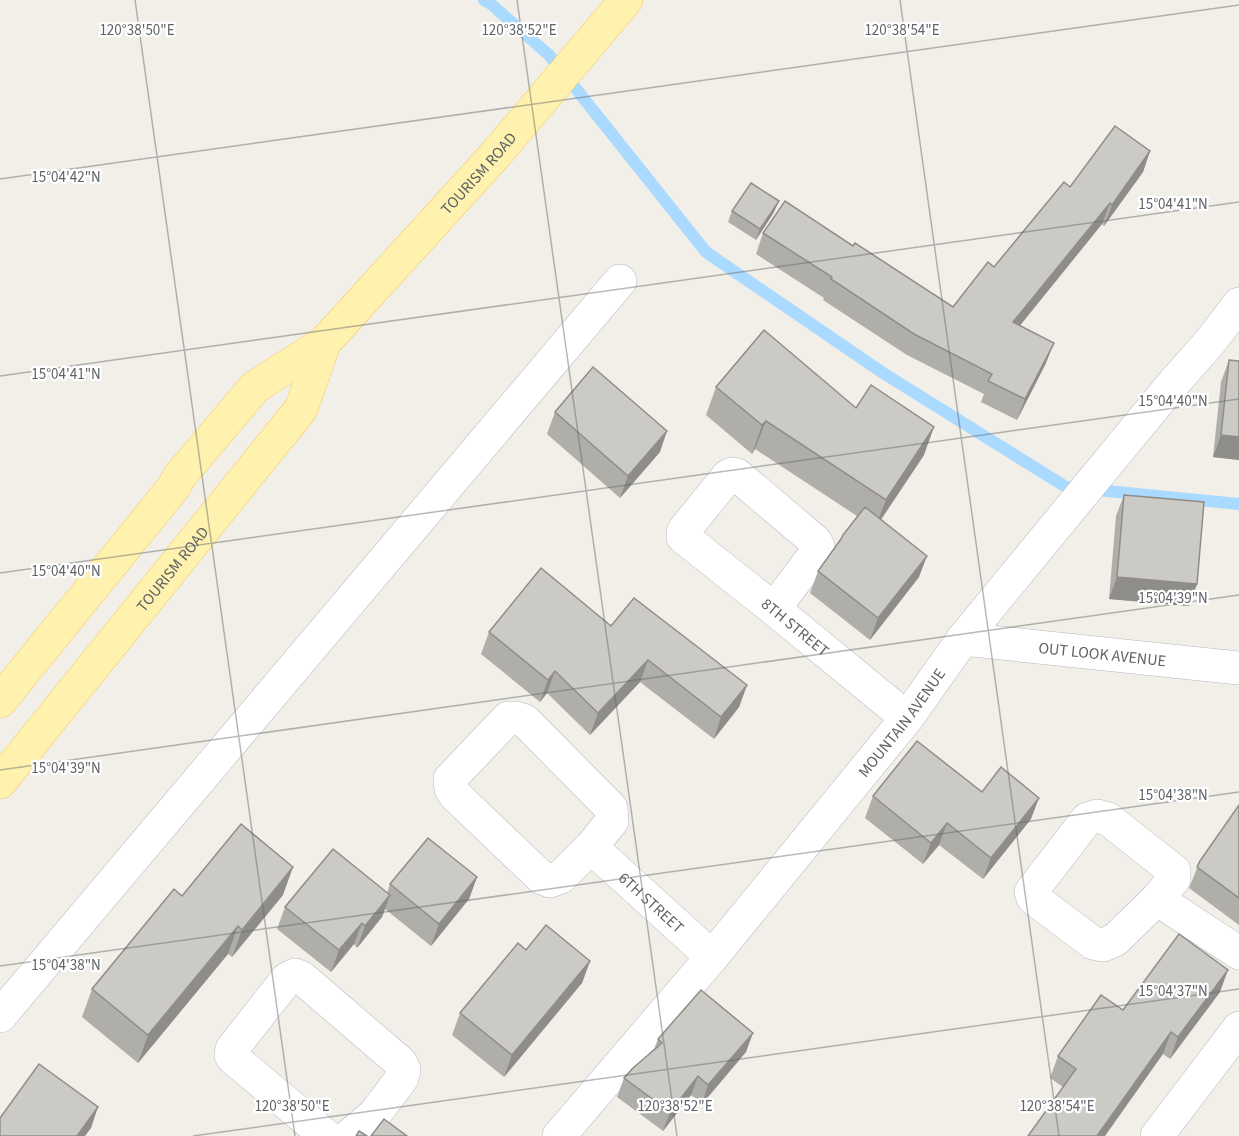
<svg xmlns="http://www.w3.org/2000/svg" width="1239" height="1136" viewBox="0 0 1239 1136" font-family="'Source Sans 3',sans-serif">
	<rect width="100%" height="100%" fill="#f1efe8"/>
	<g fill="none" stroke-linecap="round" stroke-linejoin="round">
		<!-- stream -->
		<polyline stroke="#aadaff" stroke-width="12" points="484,0 491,4 549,55 706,252 883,373 1066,487 1239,504"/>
		<defs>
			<g id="minor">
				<path id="s1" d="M 774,609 L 818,550 L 818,546 L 815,541 L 737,475 L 732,474 L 728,476 L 685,529 L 683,533 L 683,537 L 774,609 L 907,718"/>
				<path id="s2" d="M 963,639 L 1239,668"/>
				<polygon points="508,718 516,718 525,721 611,808 612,821 591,847 561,877 550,881 542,878 455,795 451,789 450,779"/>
				<polygon points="1097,816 1108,819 1174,871 1174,879 1157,899 1115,940 1103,945 1093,943 1033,898 1031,892 1087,819"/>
				<path id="s3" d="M 591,847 L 712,957"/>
				<polyline points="1157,899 1239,953"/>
				<polyline points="0,1016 620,281"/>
				<polyline points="326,1136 233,1058 231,1055 232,1049 287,979 295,975 302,978 401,1063 404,1070 402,1078 375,1114 349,1136"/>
				<path id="s4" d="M 559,1136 L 712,957 L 907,718 L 963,639 L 1171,386 L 1210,342 L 1239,304"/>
				<polyline points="1157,1136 1239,1028"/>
			</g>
			<g id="major">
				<path id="s5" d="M 0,701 L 173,488 L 179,477 L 255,387 L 324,343 L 496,154 L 626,0"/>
				<path id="s6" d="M 0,782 L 301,409 L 324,343"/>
			</g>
		</defs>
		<!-- minor casing -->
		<use href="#minor" stroke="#b5b8bc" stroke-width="34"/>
		<!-- major casing -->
		<use href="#major" stroke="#f2c960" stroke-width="34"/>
		<!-- minor -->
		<use href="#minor" stroke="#fff" stroke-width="33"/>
		<!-- major -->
		<use href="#major" stroke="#fff2af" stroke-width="33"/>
	</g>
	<!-- wall -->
	<g fill="#afaea9">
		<polygon points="1150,151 1143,172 1104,226 1102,224 1020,325 1046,363 1017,420 981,402 984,394 907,355 823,300 824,298 756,254 763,233 853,246 953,307 994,267"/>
		<polygon points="732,211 774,212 756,240 728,222"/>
		<polygon points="1229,360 1239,460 1213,457 1221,382"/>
		<polygon points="716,387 856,408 924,455 881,520 919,577 870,640 810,593 818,571 857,516 755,449 752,454 706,415"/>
		<polygon points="555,412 660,452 620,498 547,434"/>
		<polygon points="1124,495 1197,584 1189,606 1109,599 1116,516"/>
		<polygon points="611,626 747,685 739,707 714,739 640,682 590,735 547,693 540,702 481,654 489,632"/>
		<polygon points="982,792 1031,819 983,879 939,845 923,864 865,818 873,796"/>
		<polygon points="1239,805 1239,925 1189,888 1200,861"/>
		<polygon points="477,877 469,899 431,946 385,909 382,917 357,948 354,944 331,972 277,929 285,907 387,893 390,884"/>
		<polygon points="283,895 232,957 228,954 138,1063 82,1017 92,989"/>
		<polygon points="526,950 590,961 582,983 504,1077 452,1035 460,1013"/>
		<polygon points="1220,992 1170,1059 1163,1054 1063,1087 1050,1078 1058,1056 1123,1010"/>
		<polygon points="658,1039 746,1052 702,1104 691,1095 663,1131 617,1097 624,1078 654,1049"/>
	</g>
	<!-- shaded-wall -->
	<g fill="#8f8d8a">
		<polygon points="1150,151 1143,172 1104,226 1112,205"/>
		<polygon points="779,201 774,212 756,240 760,229"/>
		<polygon points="1110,203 1102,224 1006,343 1013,322"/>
		<polygon points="1054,343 1046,363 1017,420 1025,399"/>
		<polygon points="766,421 755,449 752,454 762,425"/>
		<polygon points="934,427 924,455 875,528 886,500"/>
		<polygon points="667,431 660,452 620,498 628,476"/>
		<polygon points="1221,435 1239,437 1239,460 1213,457"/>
		<polygon points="927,556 919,577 870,640 878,618"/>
		<polygon points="1117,577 1197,584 1189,606 1109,599"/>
		<polygon points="648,660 640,682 590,735 598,713"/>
		<polygon points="555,671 547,693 540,702 548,680"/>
		<polygon points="747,685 739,707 714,739 721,717"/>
		<polygon points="1039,798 1031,819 983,879 991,858"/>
		<polygon points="947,823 939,845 923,864 931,843"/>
		<polygon points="293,867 283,895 232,957 242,930"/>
		<polygon points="477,877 469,899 431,946 439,924"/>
		<polygon points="390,895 382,917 357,948 365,926"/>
		<polygon points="362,923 354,944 331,972 339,950"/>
		<polygon points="238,926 228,954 138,1063 148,1035"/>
		<polygon points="590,961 582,983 504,1077 512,1055"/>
		<polygon points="1228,970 1220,992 1170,1059 1178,1037"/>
		<polygon points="1171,1032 1163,1054 1105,1136 1097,1136"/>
		<polygon points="753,1033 746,1052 702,1104 708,1085"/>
		<polygon points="698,1076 691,1095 663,1131 670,1112"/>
		<polygon points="98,1107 91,1128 85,1136 77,1136"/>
	</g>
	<!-- building -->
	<g fill="#cccac5" stroke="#8f8d8a" stroke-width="1.5">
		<polygon points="1115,126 1150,151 1112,205 1110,203 1013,322 1054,343 1025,399 988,381 992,374 914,334 831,279 832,277 763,233 785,201 853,246 855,243 953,307 988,262 994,267 1064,182 1070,187"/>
		<polygon points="751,183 779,201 760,229 732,211"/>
		<polygon points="764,330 856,408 871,385 934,427 886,500 766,421 762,425 716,387"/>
		<polygon points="1229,360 1239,361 1239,437 1221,435"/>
		<polygon points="593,367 667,431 628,476 555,412"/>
		<polygon points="1124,495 1204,502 1197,584 1117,577"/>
		<polygon points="865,507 927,556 878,618 818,571 841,539 843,535"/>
		<polygon points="541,568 611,626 634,598 747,685 721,717 648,660 598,713 555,671 548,680 489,632"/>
		<polygon points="917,741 982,792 1001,767 1039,798 991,858 947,823 931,843 873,796"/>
		<polygon points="1239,805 1239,898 1197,867 1200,861"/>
		<polygon points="241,824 293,867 242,930 238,926 148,1035 92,989 174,889 182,896"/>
		<polygon points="428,838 477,877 439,924 390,884"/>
		<polygon points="333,849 390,895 365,926 362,923 339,950 285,907"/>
		<polygon points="546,925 590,961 512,1055 460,1013 518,943 526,950"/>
		<polygon points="1179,934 1228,970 1178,1037 1171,1032 1097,1136 1028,1136 1076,1069 1058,1056 1101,995 1123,1010"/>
		<polygon points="701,990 753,1033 708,1085 698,1076 670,1112 624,1078 633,1068 662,1043 658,1039"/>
		<polygon points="39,1064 98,1107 77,1136 0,1136 0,1118"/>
		<polygon points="384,1119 407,1136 371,1136"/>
		<polygon points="359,1131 367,1136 356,1136"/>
	</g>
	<!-- ticks -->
	<path fill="none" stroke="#5f6368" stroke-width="1.5" stroke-opacity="0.45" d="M 135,0 L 295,1136M 517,0 L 677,1136M 900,0 L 1059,1136M 0,179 L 1239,5M 0,376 L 1239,202M 0,573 L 1239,399M 0,770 L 1239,595M 0,966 L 1239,792M 193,1136 L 1239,989"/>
	<g text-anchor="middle" stroke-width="4.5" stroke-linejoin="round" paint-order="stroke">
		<!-- street labels -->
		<g font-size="16" fill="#5f6368" stroke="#fff">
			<text dy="6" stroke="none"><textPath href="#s5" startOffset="716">TOURISM ROAD</textPath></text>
			<text dy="6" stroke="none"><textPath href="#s6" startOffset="274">TOURISM ROAD</textPath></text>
			<text dy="6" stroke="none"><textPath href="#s1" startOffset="416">8TH STREET</textPath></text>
			<text dy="6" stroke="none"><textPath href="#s2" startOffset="140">OUT LOOK AVENUE</textPath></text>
			<text dy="6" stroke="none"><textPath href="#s4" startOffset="537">MOUNTAIN AVENUE</textPath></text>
			<text dy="6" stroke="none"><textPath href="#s3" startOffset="82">6TH STREET</textPath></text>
		</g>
	</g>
	<g font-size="15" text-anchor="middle" fill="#5f6368" stroke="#fff" stroke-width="4.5" stroke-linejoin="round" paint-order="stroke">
		<text x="137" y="35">120°38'50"E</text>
		<text x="519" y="35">120°38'52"E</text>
		<text x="902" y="35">120°38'54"E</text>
		<text x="66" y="182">15°04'42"N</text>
		<text x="1173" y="209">15°04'41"N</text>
		<text x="66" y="379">15°04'41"N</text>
		<text x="1173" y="406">15°04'40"N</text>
		<text x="66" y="576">15°04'40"N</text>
		<text x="1173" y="603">15°04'39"N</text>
		<text x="66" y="773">15°04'39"N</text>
		<text x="1173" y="800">15°04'38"N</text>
		<text x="66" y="970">15°04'38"N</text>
		<text x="1173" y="996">15°04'37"N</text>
		<text x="292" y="1111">120°38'50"E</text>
		<text x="675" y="1111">120°38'52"E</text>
		<text x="1057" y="1111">120°38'54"E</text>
	</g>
</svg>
